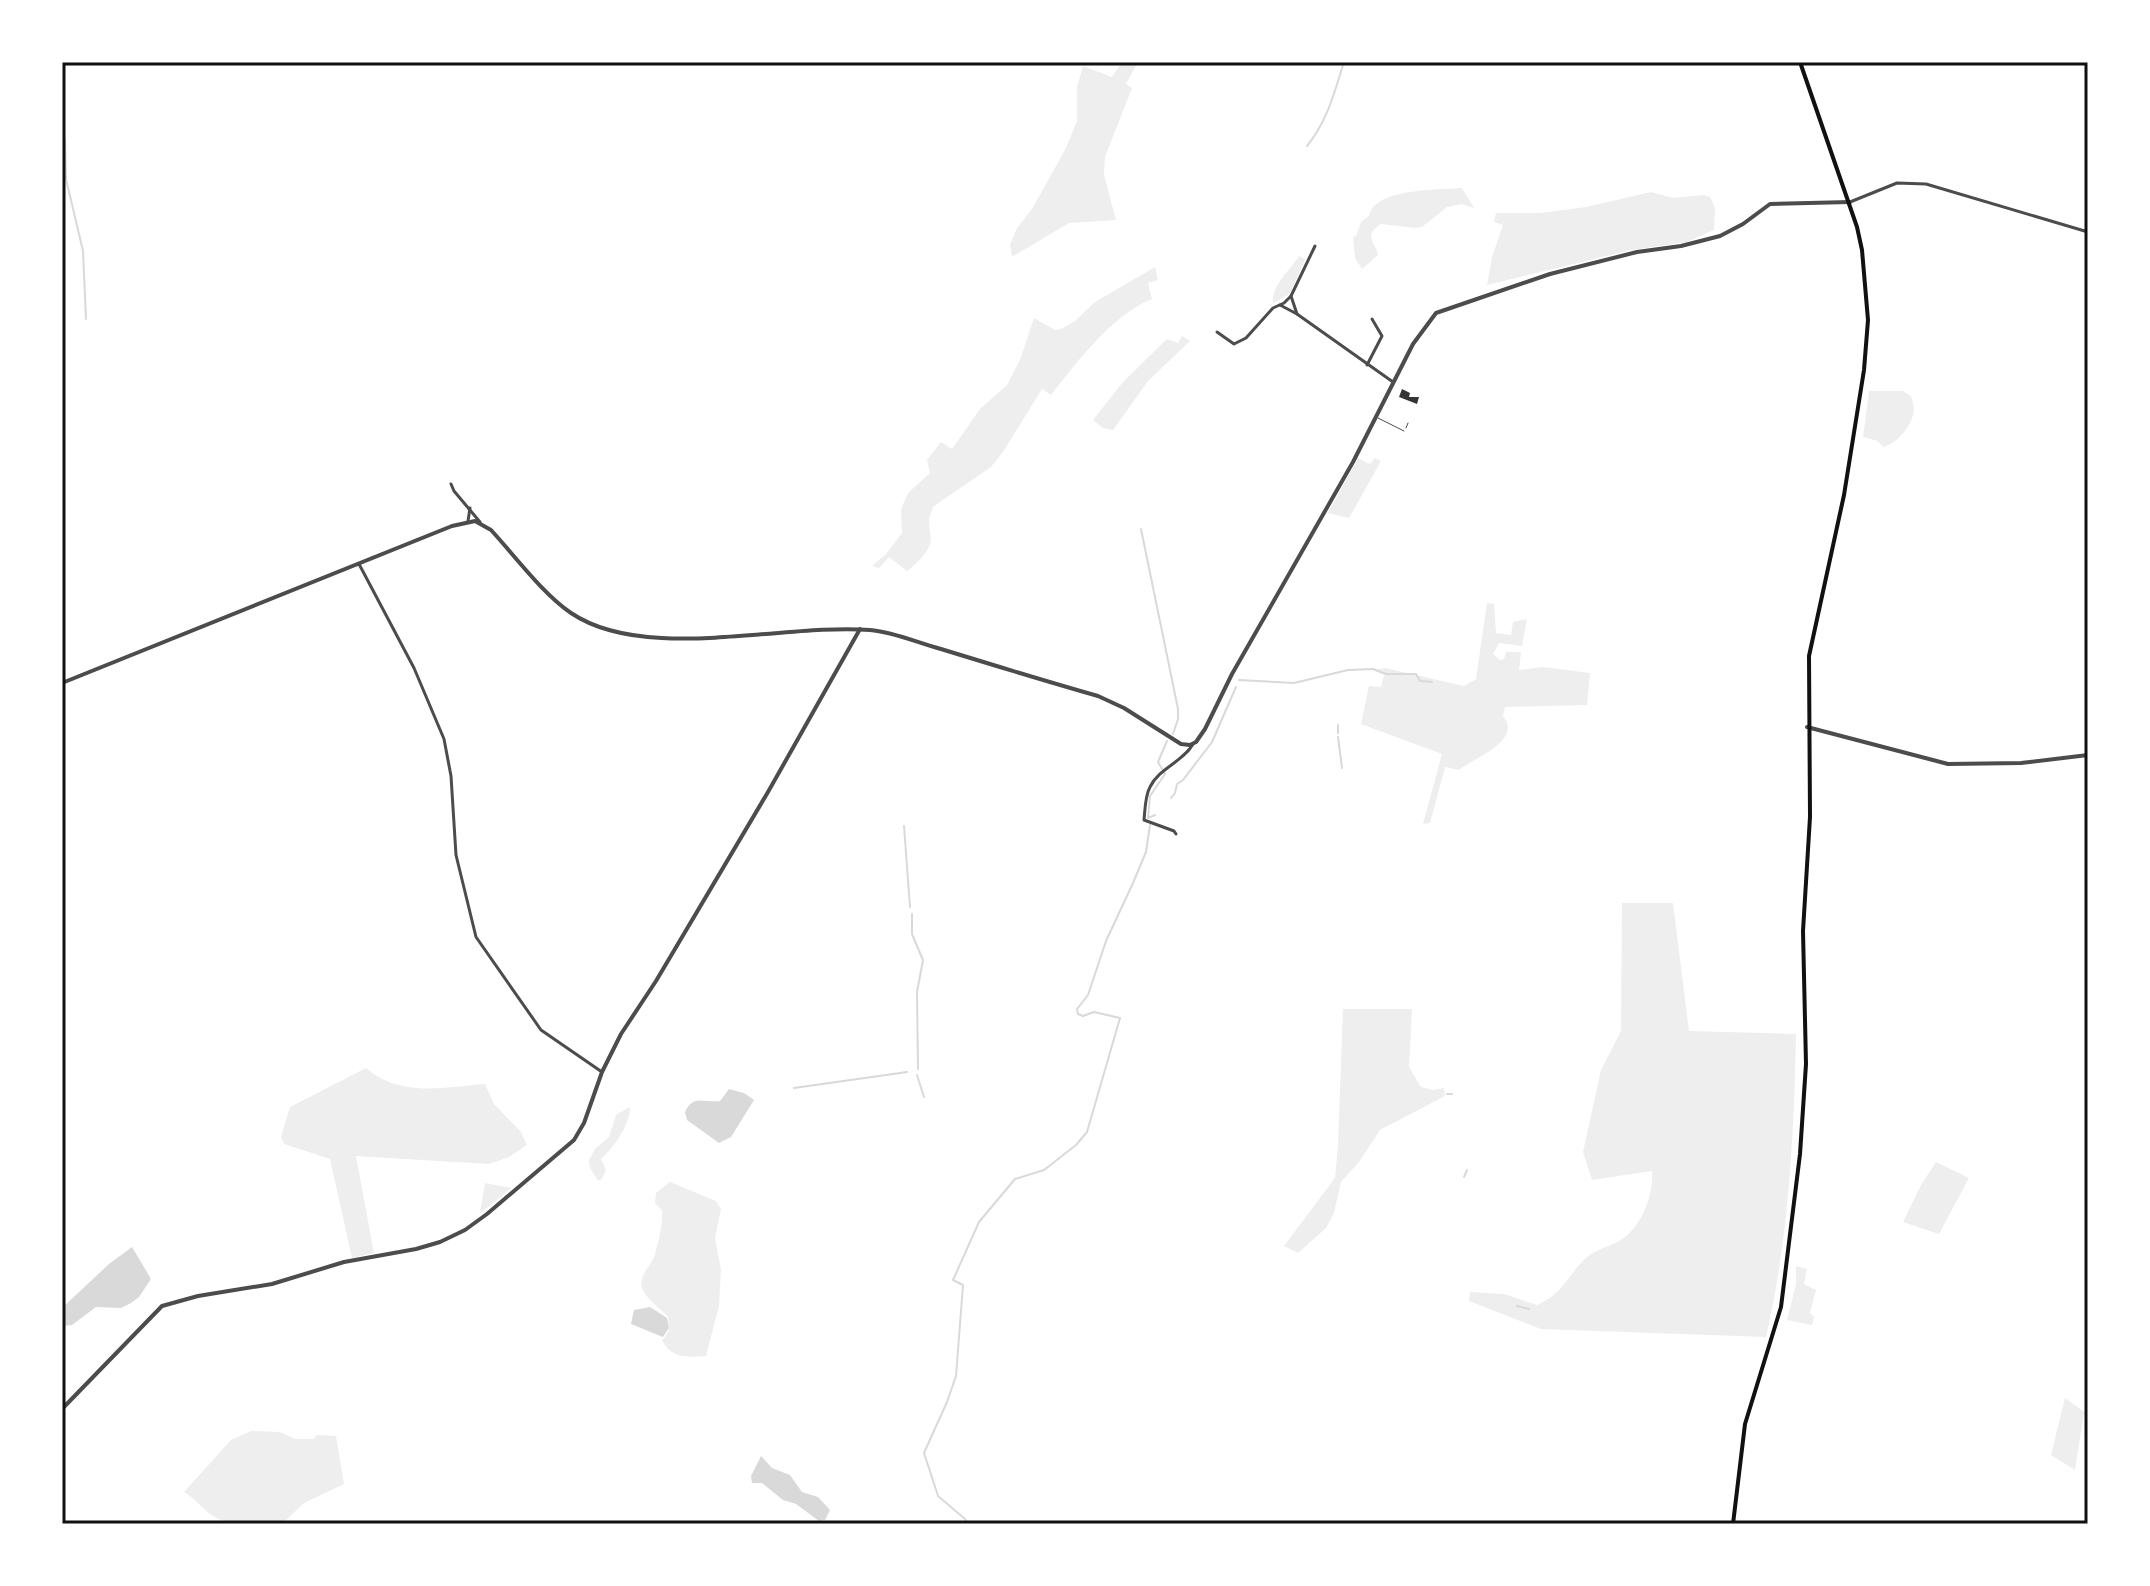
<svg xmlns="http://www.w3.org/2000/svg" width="2150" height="1586" viewBox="0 0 2150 1586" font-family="'PT Sans Narrow',sans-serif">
	<rect width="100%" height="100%" fill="#fff"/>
	<!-- green -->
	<g fill="#eee">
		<polygon points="1122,62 1138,62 1126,84 1132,88 1105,157 1104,175 1116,220 1069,223 1012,257 1010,245 1017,228 1032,209 1066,148 1077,121 1077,87 1083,66 1112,77"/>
		<path d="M 1462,188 L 1474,208 L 1462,204 L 1447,207 L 1422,227 L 1416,228 L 1381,224 C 1362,236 1376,242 1378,255 L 1362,269 L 1355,258 L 1353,237 L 1356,236 L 1361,222 L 1369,216 C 1374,188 1438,190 1462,188 Z"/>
		<polygon points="1651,192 1673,198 1704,195 1710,197 1715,208 1714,230 1687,242 1631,250 1487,285 1492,257 1503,225 1494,222 1496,213 1541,213 1586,207"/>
		<path d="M 1299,256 L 1305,259 L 1290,294 L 1273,303 C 1272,284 1289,272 1299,256 Z"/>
		<path d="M 1155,267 L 1158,280 L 1148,283 L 1152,299 C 1112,315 1077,362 1051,395 L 1042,389 L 1003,452 L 991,467 L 934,506 C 918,533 950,538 907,571 L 889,557 L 879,568 L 872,566 L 886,554 L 902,533 L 901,510 L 904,502 L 909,492 L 930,473 L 927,460 L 941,442 L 952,449 L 980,409 L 1007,385 L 1020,360 L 1034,318 L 1055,330 L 1061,329 L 1075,321 L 1095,302 Z"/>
		<polygon points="1182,336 1190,341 1148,381 1113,430 1103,428 1093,420 1123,382 1167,339 1178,343"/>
		<path d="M 1869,391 L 1903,391 L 1911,396 C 1912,401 1914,405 1914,410 C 1913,424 1897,444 1883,447 L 1878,441 L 1863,437 Z"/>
		<polygon points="1358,458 1370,464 1375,458 1381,461 1349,518 1328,513"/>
		<path d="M 1487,603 L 1494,604 L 1496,633 L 1511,635 L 1513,622 L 1527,619 L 1522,646 L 1499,643 L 1493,654 L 1500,660 L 1504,659 L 1506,652 L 1521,652 L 1519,670 L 1543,667 L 1590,673 L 1587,705 L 1505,707 L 1503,716 C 1524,740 1472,759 1459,770 L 1445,767 L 1430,823 L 1423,824 L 1442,754 L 1361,724 L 1369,686 L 1381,687 L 1384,675 L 1373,670 L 1385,668 L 1464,686 L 1476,679 Z"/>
		<path d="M 1622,903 L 1673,903 L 1689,1031 L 1796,1034 C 1794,1135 1789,1238 1766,1337 L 1541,1329 L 1469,1301 L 1470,1292 L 1504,1294 L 1537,1305 C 1567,1292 1568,1271 1591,1254 C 1599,1249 1610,1246 1619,1241 C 1641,1229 1654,1195 1652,1171 L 1592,1180 L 1583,1152 L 1601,1070 L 1621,1031 Z"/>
		<polygon points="1343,1009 1412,1009 1409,1067 1421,1087 1433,1090 1444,1088 1445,1096 1380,1130 1359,1162 1341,1182 1334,1213 1326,1228 1298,1253 1284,1246 1335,1178 1338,1145"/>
		<path d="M 366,1068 C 401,1098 444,1087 485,1084 L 494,1104 L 521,1132 L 527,1145 L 509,1157 L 489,1164 L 356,1156 L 374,1253 L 352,1258 L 330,1159 L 284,1144 L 281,1137 L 290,1107 Z"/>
		<path d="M 630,1107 C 630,1125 614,1147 601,1159 L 606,1170 L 601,1180 L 598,1180 L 590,1168 L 589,1160 L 595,1149 L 609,1137 L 616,1115 Z"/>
		<polygon points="1936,1162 1969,1178 1939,1234 1903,1222 1921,1185"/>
		<path d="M 670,1182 L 716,1201 L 721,1209 L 715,1238 L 721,1270 L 719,1306 L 706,1356 C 687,1357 673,1359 662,1341 L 669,1331 L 668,1317 C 660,1308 646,1299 642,1288 C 638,1275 652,1266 655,1254 C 659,1240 663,1224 662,1210 L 655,1203 L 656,1193 Z"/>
		<polygon points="485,1183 512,1188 480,1213"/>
		<polygon points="1796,1266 1807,1269 1804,1284 1816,1290 1810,1313 1814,1317 1812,1325 1787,1320 1796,1284"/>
		<polygon points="2065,1398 2084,1412 2075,1470 2051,1455"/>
		<path d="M 251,1431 L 280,1432 L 295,1439 L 313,1439 L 317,1435 L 336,1436 L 344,1484 L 304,1503 L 282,1524 C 259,1524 233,1528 213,1516 C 203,1510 196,1499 184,1492 L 231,1440 Z"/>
	</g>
	<!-- water -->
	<g fill="#d9d9d9">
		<path d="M 729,1089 L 744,1093 L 754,1100 L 731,1137 L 719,1143 L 687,1120 L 685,1112 C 693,1094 704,1103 720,1101 Z"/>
		<polygon points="132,1247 151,1279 139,1297 131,1303 121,1308 96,1307 72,1325 62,1326 62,1308 109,1264"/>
		<polygon points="650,1307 667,1318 669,1328 663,1337 631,1324 634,1310"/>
		<polygon points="761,1456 772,1468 790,1475 802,1492 818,1497 830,1510 825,1520 819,1521 796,1504 783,1500 762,1483 752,1483 751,1476"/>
	</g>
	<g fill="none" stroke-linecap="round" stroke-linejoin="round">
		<!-- stream -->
		<g stroke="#d9d9d9" stroke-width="2">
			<polyline points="62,133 65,140 66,179 83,251 86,319"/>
			<path d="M 1307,146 C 1328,120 1334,93 1344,62"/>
			<polyline points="1141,529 1178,709 1178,719 1173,734"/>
			<polyline points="1239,680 1294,683 1348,670 1373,669 1386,674 1416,674 1420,681 1432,682"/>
			<polyline points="1338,733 1338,725"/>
			<polyline points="1338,737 1342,768"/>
			<polyline points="1171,798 1175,793 1177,784 1183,780 1212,742 1236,687"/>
			<polyline points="1155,815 1148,818 1150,796 1165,774 1158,762 1167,741"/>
			<polyline points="904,826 910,907"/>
			<polyline points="912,914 912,934 923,960 917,992 918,1069"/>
			<polyline points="917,1075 924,1097"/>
			<polyline points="794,1088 907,1072"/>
			<polyline points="1447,1094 1452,1094"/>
			<polyline points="1464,1177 1467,1170"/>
			<polyline points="1517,1306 1529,1309"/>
			<polyline points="967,1524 965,1519 938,1496 924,1453 947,1402 956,1376 963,1285 953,1280 979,1222 1015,1179 1044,1170 1076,1145 1087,1132 1120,1018 1094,1012 1083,1016 1078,1014 1077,1009 1088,995 1106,941 1133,883 1146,852 1150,825"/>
		</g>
	</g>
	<!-- building -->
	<polygon fill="#353535" points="1402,389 1410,393 1409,397 1419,397 1417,404 1399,397"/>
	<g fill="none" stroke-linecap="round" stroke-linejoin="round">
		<!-- service -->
		<g stroke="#4c4c4c" stroke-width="1">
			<polyline points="1378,418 1404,431"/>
			<polyline points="1406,428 1408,423"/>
		</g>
		<!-- minor -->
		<g stroke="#4c4c4c" stroke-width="3">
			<polyline points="1850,202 1897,183 1926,184 2088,232"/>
			<polyline points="1291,296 1297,314"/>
			<polyline points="1280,305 1297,314 1393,382"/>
			<polyline points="1217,332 1234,344 1246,338 1273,308 1284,303 1291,296 1315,246"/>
			<polyline points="1367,365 1382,336 1372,319"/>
			<polyline points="451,484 454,491 480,522"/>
			<polyline points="468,521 470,508"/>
			<polyline points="359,564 414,668 444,739 451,776 456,855 476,937 541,1030 602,1072"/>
			<path d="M 1176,834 L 1174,831 L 1144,820 C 1145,810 1145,796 1150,787 C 1159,768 1183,762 1193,744"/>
		</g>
		<!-- tertiary -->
		<g stroke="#4c4c4c" stroke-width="4">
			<path d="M 62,683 L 452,526 L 475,521 L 491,530 C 515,556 542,593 571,613 C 645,663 783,623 870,630 C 894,632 918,643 941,649 C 993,665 1045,681 1098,696 L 1124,708 L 1181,744 L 1190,745 L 1196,742 L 1205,729 L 1232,674 L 1353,462 L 1413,344 L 1436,313 L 1550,274 L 1637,252 L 1681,246 L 1720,236 L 1743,224 L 1770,204 L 1850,202"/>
			<polyline points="1807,727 1948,764 2021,763 2088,755"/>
			<polyline points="62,1409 162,1306 198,1296 272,1284 344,1262 416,1249 440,1242 465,1230 487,1214 574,1140 584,1123 602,1072 621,1034 656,981 768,792 860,629"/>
		</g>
		<!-- primary -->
		<polyline stroke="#111" stroke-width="4" points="1733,1524 1745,1424 1781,1307 1800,1154 1806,1064 1803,931 1810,817 1809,656 1844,495 1864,370 1868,320 1862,250 1857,227 1800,62"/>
	</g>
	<!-- border -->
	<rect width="2150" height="1586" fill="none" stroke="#ffffff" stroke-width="128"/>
	<rect x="64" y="64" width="2022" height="1458" fill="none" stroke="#111" stroke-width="3"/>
</svg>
